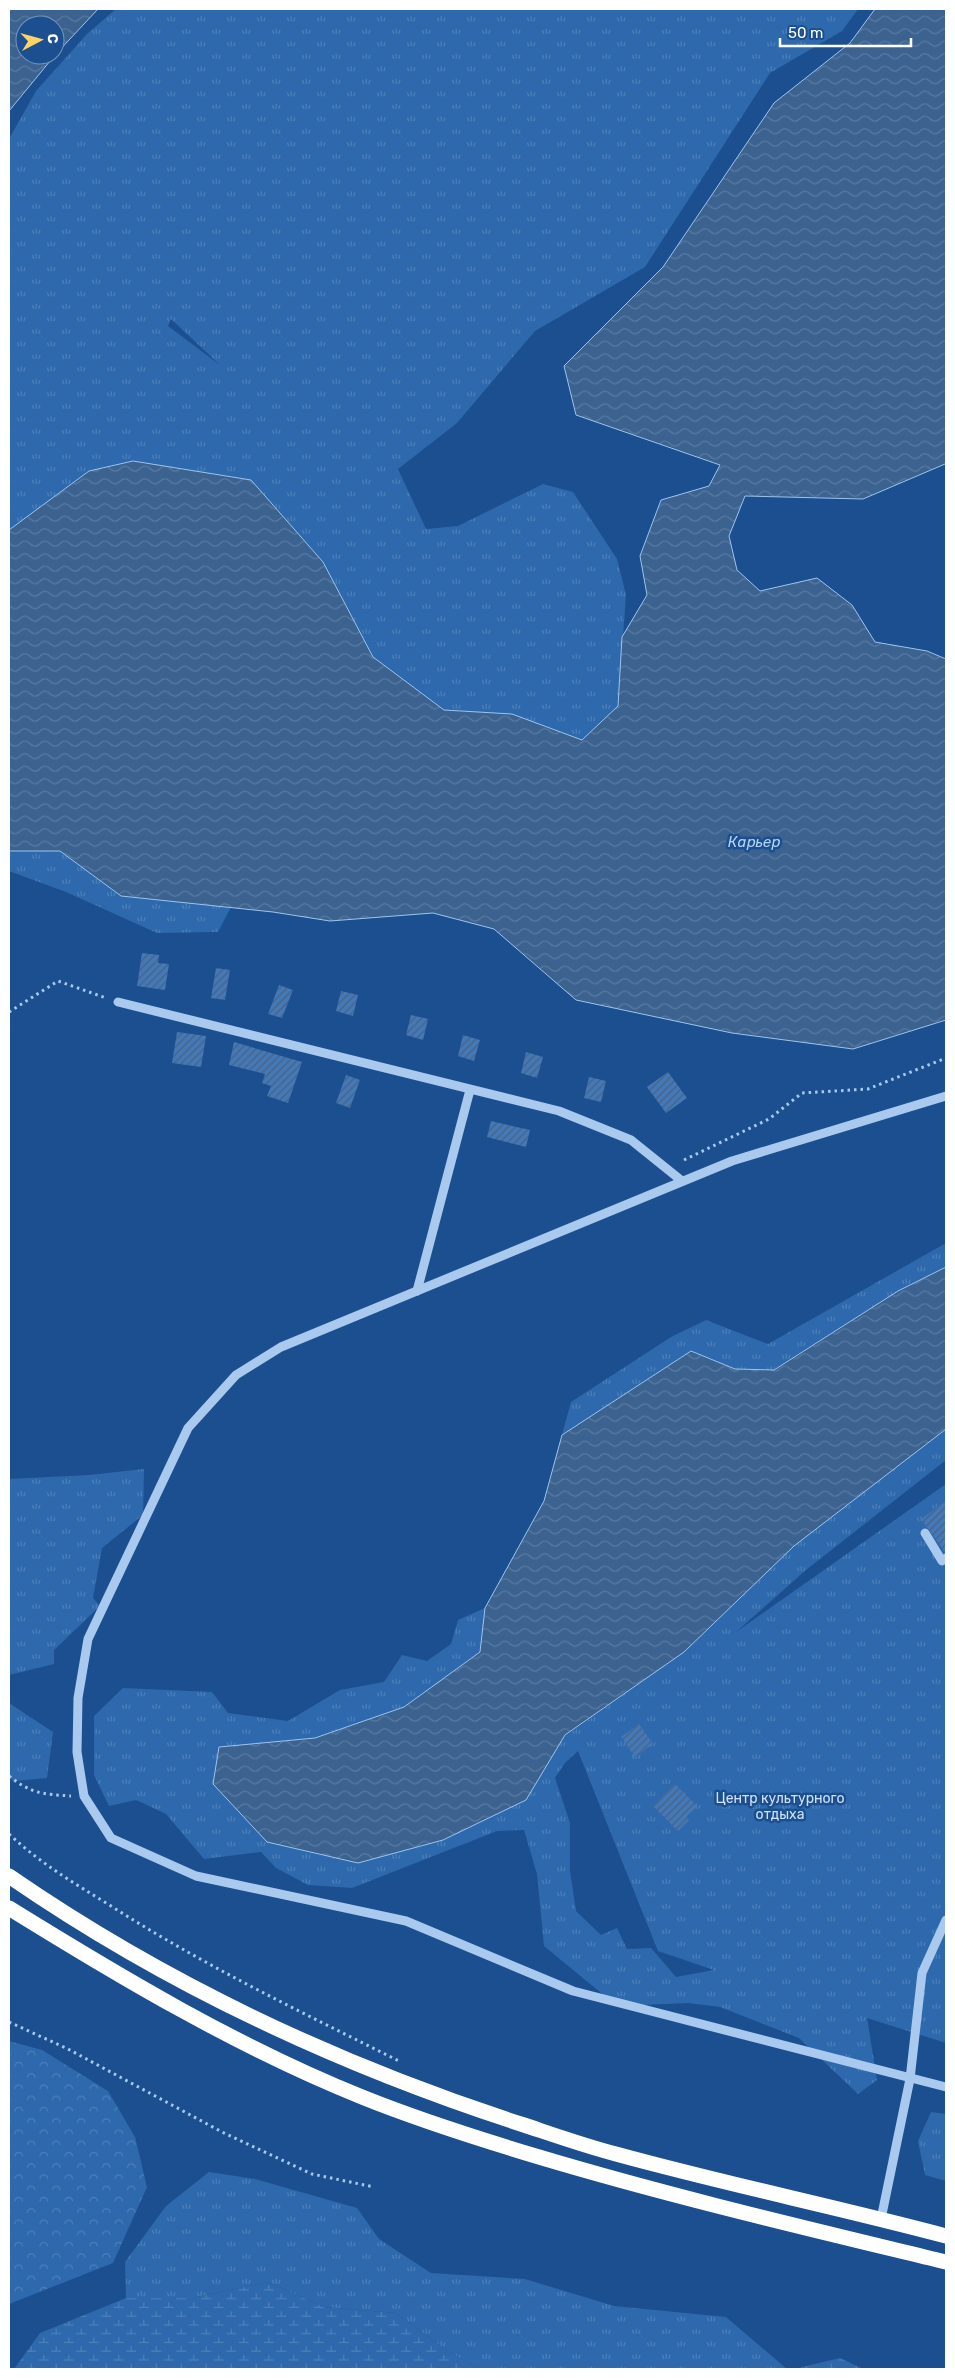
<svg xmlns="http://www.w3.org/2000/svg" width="955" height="2378" viewBox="0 0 955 2378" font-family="Rubik,sans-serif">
	<defs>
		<pattern id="grass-tufts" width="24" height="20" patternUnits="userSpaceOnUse" patternTransform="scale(1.25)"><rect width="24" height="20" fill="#2e69ad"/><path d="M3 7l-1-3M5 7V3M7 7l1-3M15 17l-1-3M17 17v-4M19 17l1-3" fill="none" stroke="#4d80b9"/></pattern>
		<pattern id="forest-crowns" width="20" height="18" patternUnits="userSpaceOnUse" patternTransform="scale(1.25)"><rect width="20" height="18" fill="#2e69ad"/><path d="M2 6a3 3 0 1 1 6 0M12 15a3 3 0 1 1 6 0" fill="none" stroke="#4d80b9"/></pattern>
		<pattern id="wetland-marsh" width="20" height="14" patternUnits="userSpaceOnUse" patternTransform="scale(1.25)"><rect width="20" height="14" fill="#2e69ad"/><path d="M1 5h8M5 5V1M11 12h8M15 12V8" fill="none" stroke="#4d80b9"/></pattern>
		<pattern id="water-waves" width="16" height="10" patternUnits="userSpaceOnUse" patternTransform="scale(1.25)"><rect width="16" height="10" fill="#3c6290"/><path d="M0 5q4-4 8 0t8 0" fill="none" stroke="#597aa1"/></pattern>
		<pattern id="building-hatch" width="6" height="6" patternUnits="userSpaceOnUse" patternTransform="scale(1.25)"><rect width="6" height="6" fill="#4478b7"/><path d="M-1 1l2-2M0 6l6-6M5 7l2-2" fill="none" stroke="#486282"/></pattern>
	</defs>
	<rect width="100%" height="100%" fill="#1b4f8f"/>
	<!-- grass -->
	<g fill="url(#grass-tufts)" fill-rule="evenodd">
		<path d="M 116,9 L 858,9 L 842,31 L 770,73 L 645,267 L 535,331 L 457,423 L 398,469 L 426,529 L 458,526 L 543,484 L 573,492 L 617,559 L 626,595 L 618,706 L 582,740 L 512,714 L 444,710 L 373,657 L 323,562 L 251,480 L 133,461 L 89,471 L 9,530 L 9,139 L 36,91 L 87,34 ZM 171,319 L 220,365 L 168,326 Z"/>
		<polygon points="9,851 60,851 121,896 231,907 218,932 157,933 66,892 9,871"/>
		<polygon points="946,1243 946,1267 898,1291 773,1370 735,1369 691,1351 562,1435 571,1402 671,1337 706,1320 768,1344"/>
		<path d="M 946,1429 L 946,1460 L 806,1570 L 736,1632 L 946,1484 L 946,2043 L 867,2018 L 877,2080 L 858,2094 L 799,2038 L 720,2007 L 688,2003 L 617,2006 L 544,1946 L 537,1874 L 524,1830 L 497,1831 L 352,1888 L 308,1885 L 276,1868 L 261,1852 L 204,1859 L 166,1814 L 136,1800 L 109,1806 L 94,1775 L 94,1716 L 123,1688 L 212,1692 L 228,1713 L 288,1721 L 340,1690 L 384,1682 L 402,1655 L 427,1661 L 451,1644 L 458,1620 L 485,1608 L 480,1652 L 404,1707 L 315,1738 L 219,1747 L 525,1800 L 565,1736 L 684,1652 L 793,1546 ZM 578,1751 L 658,1951 L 714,1970 L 676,1977 L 651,1948 L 627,1949 L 617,1928 L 601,1935 L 576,1911 L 570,1871 L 570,1823 L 555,1778 L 565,1763 Z"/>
		<polygon points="144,1469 143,1515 102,1548 93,1598 100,1606 54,1650 54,1664 9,1675 9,1479 89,1475"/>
		<polygon points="9,1703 53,1732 47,1778 13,1781 9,1776"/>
		<polygon points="931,2112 946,2114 946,2181 925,2175 918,2141"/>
		<polygon points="209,2172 255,2179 357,2208 379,2239 431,2273 525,2279 614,2306 726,2317 787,2369 479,2369 446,2350 396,2313 324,2307 268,2282 192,2298 126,2298 125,2262 166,2206"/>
	</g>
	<!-- forest -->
	<polygon fill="url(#forest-crowns)" points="9,2041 42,2050 108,2091 135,2137 147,2187 113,2263 9,2304"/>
	<!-- wetland -->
	<g fill="url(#wetland-marsh)">
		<polygon points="268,2282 324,2307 396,2313 446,2350 479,2369 14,2369 40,2333 126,2298 192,2298"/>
		<polygon points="840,2358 863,2369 794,2369"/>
	</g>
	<!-- water -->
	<g fill="url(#water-waves)" stroke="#9cc4f0">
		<polygon points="9,9 98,9 55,55 55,25 25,25 25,55 55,55 9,111"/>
		<polygon points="875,9 946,9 946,465 945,464 863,499 745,496 729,536 737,570 760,591 817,578 852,605 875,642 927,651 946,659 946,1020 853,1049 732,1033 576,1000 494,929 433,913 330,921 273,912 121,896 60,851 9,851 9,530 89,471 133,461 251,480 323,562 373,657 444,710 512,714 582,740 618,706 622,637 647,595 640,556 661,500 709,486 720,465 576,415 564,366 663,267 774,103 850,43"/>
		<polygon points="946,1267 946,1429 794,1546 684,1652 565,1735 526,1800 443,1840 358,1863 267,1842 213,1784 219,1747 315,1738 404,1707 480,1652 485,1608 544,1501 562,1435 691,1351 735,1369 774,1370 898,1291"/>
	</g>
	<!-- building -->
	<g fill="url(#building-hatch)">
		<polygon points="142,953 159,955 158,963 169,964 165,990 137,986"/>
		<polygon points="216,968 230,970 225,1000 211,998"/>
		<polygon points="279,985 293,990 282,1018 268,1014"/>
		<polygon points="341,991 358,995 353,1016 336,1011"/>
		<polygon points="411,1015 428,1019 423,1040 406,1035"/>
		<polygon points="177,1032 206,1036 201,1067 172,1063"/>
		<polygon points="463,1035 480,1040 474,1061 458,1056"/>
		<polygon points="234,1042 302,1062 288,1103 267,1096 271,1086 262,1083 265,1074 229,1065"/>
		<polygon points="526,1052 543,1057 537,1078 521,1073"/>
		<polygon points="668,1072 687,1098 666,1113 647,1087"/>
		<polygon points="346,1075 360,1080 350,1108 336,1103"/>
		<polygon points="589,1077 606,1081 601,1102 584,1098"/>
		<polygon points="491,1121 530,1130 526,1147 487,1137"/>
		<polygon points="946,1501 946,1552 945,1552 921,1519"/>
		<polygon points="639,1724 653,1744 635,1757 621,1737"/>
		<polygon points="675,1784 697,1806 686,1817 689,1820 678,1831 653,1806"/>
	</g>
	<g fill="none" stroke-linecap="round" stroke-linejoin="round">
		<!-- path -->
		<g stroke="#a9c9ee" stroke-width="3" stroke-dasharray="2.5 4" stroke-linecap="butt">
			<polyline points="9,1012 58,981 106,998"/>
			<polyline points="684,1160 769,1119 802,1093 868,1089 946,1058"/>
			<path d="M 9,1776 C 32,1794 42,1794 71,1796"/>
			<path d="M 9,1834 C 41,1864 74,1883 111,1906 C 203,1965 301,2012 399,2061"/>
			<polyline points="9,2022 68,2049 222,2132 312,2174 374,2187"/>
		</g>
		<!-- minor -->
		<g stroke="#a9c9ee" stroke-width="9">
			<polyline points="118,1002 559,1111 631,1140 682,1181"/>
			<polyline points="946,1096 732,1161 281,1347 236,1375 188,1428 88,1639 78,1698 77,1752 84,1796 111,1838 196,1876 406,1921 573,1991 946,2087"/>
			<polyline points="417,1291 470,1090"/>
			<polyline points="925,1533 942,1561 946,1558"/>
			<polyline points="881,2219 910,2079 922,1973 946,1920"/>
		</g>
		<!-- highway -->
		<g stroke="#fff" stroke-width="15">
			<path d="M 9,1876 C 167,1985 341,2066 524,2125 C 554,2135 585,2146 616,2154 C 725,2184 837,2207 946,2236"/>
			<path d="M 9,1908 C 122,1978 238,2047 362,2097 C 419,2120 479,2139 539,2157 C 673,2197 810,2229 946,2262"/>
		</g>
	</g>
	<g text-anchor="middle" stroke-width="5" stroke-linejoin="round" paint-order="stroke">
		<!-- park labels -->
		<g font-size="14" fill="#cfe3fa" stroke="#1b4f8f">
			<text x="780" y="1803">Центр культурного<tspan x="780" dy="16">отдыха</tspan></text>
		</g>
		<!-- water labels -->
		<g font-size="15" font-style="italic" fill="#b5d3f5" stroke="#1b4f8f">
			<text x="754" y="847">Карьер</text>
		</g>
	</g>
	<!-- border -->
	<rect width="955" height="2378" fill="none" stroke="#ffffff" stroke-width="20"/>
	<!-- north arrow -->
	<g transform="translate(40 40) rotate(84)"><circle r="24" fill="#1b4f8f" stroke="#7695bc"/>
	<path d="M0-4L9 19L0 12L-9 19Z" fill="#ffd166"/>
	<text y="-8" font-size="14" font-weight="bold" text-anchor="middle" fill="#ffffff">С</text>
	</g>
	<!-- scale -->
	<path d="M780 38v8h131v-8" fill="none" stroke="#ffffff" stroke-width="2.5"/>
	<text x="788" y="38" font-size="15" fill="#ffffff" stroke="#1b4f8f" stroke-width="4" paint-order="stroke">50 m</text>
</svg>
